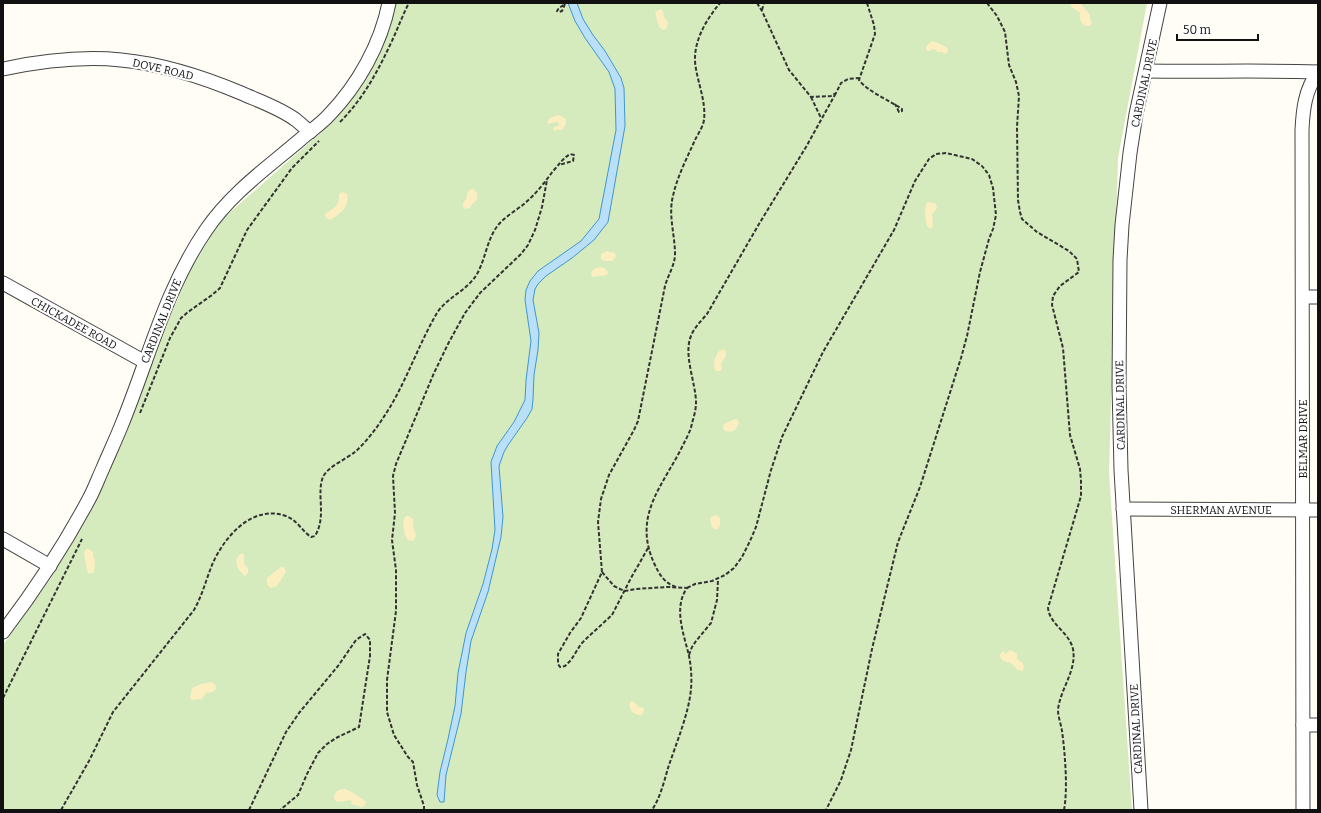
<svg xmlns="http://www.w3.org/2000/svg" width="1321" height="813" viewBox="0 0 1321 813" font-family="Bitter,serif">
	<rect width="100%" height="100%" fill="#fffdf5"/>
	<!-- green -->
	<polygon fill="#d5ebbd" points="396,3 1147,3 1118,158 1109,473 1132,810 3,810 3,645 51,578 107,475 159,342 190,271 220,221 334,121 356,94 383,40"/>
	<!-- sand -->
	<g fill="#fbeec1">
		<path d="M 1071,3 L 1080,3 L 1082,5 L 1090,15 L 1090,19 L 1092,22 L 1090,26 C 1082,27 1079,20 1080,13 C 1078,10 1074,10 1071,6 Z"/>
		<polygon points="660,9 663,11 664,17 668,22 667,28 663,30 659,27 655,12"/>
		<polygon points="933,41 946,47 948,50 947,53 945,54 942,52 938,52 934,49 928,51 926,50 926,47 929,43"/>
		<path d="M 558,115 C 563,116 567,119 566,124 L 563,129 L 554,131 L 553,128 L 559,125 L 559,123 L 556,122 L 548,124 L 547,122 L 550,118 Z"/>
		<polygon points="471,189 474,189 477,193 477,200 472,204 470,208 466,209 463,207 463,203 466,199 468,191"/>
		<path d="M 342,192 L 347,194 C 350,207 340,214 330,220 L 328,219 L 325,216 L 326,213 C 334,209 340,204 339,194 Z"/>
		<path d="M 928,202 L 935,203 L 937,207 L 936,210 L 932,214 L 933,226 L 930,229 C 924,225 925,211 926,204 Z"/>
		<polygon points="607,251 615,253 616,257 612,261 604,261 601,259 601,254"/>
		<path d="M 601,267 L 604,268 L 608,272 L 607,275 L 593,277 L 591,274 C 592,269 596,268 601,267 Z"/>
		<path d="M 724,349 C 729,355 724,359 721,363 L 722,369 L 720,371 L 716,371 C 712,364 715,357 719,351 Z"/>
		<path d="M 735,419 L 737,419 L 739,422 C 737,430 733,433 725,431 L 723,429 L 724,424 Z"/>
		<path d="M 716,515 L 720,518 C 720,524 721,528 715,530 L 712,527 L 710,520 L 711,517 Z"/>
		<path d="M 406,516 L 409,516 L 413,519 C 413,522 413,526 414,529 C 415,534 418,536 413,541 L 408,540 C 404,535 401,521 406,516 Z"/>
		<polygon points="86,549 89,549 93,552 93,557 95,559 94,572 89,574 87,570 84,554"/>
		<path d="M 242,553 L 244,555 L 244,563 L 248,569 L 248,573 L 245,576 C 237,570 232,559 242,553 Z"/>
		<path d="M 281,567 L 284,567 L 286,572 L 277,586 L 271,588 C 267,586 266,582 267,578 Z"/>
		<polygon points="1010,650 1013,651 1017,654 1017,659 1022,662 1024,666 1023,671 1018,670 1011,663 1003,661 999,656 1003,651 1006,654"/>
		<polygon points="212,682 216,686 216,689 213,692 206,693 202,699 192,700 190,698 192,688 201,684"/>
		<polygon points="631,701 634,702 639,707 644,708 644,710 642,715 638,715 632,712 629,705"/>
		<path d="M 345,789 C 352,792 361,797 366,802 L 365,805 L 362,807 L 351,804 L 352,801 L 350,800 L 338,802 L 336,801 L 334,799 C 334,792 338,789 345,789 Z"/>
	</g>
	<!-- water -->
	<polygon fill="#b9e0f7" stroke="#3f96cf" points="568,3 577,3 583,19 593,35 605,51 621,78 624,88 625,126 608,222 594,240 572,258 546,276 538,284 535,289 533,300 539,333 538,350 534,375 533,399 532,409 527,418 508,445 504,452 499,466 503,517 501,537 488,592 471,641 466,672 461,714 446,775 444,802 440,802 437,795 440,772 448,739 455,706 458,673 466,633 483,584 492,549 495,530 491,462 497,446 514,422 525,400 526,380 531,341 525,300 526,290 530,281 538,271 581,241 599,219 616,130 615,89 609,72 585,38 575,21"/>
	<g fill="none" stroke-linecap="round" stroke-linejoin="round">
		<defs>
			<g id="minor">
				<path d="M 3,69 C 41,61 82,56 121,60 C 163,64 203,77 241,93 C 259,101 280,108 296,120 C 301,124 305,128 310,132"/>
				<path d="M 1146,71 C 1203,72 1261,70 1318,72"/>
				<polyline points="3,283 145,362"/>
				<polyline points="1303,297 1318,297"/>
				<polyline points="1123,509 1318,510"/>
				<polyline points="3,539 50,566"/>
				<path d="M 3,632 C 35,590 64,546 89,499 C 94,490 98,479 103,468 C 109,454 116,439 122,424 C 149,358 165,290 206,230 C 231,193 267,168 301,139 C 310,131 321,124 329,115 C 358,85 381,44 389,3"/>
				<polyline points="1303,725 1318,725"/>
				<polyline points="1141,810 1121,470 1119,386 1120,260 1122,225 1130,153 1136,114 1160,3"/>
				<path d="M 1303,810 L 1302,130 C 1303,109 1305,90 1318,72"/>
			</g>
		</defs>
		<!-- minor casing -->
		<use href="#minor" stroke="#444" stroke-width="15"/>
		<!-- path -->
		<g stroke="#333" stroke-width="2" stroke-dasharray="4 2" stroke-linecap="butt">
			<polyline points="757,3 762,11 789,70 811,97 831,96 836,93 841,83 848,79 860,78"/>
			<path d="M 867,3 L 874,25 L 875,34 L 859,80 C 867,91 890,101 902,109 L 902,111 L 899,112 L 895,104"/>
			<path d="M 987,3 L 997,16 L 1005,32 L 1009,65 L 1016,82 L 1019,96 L 1017,127 L 1018,200 L 1020,212 L 1022,219 L 1037,232 L 1069,251 L 1077,259 L 1079,272 L 1060,286 L 1053,296 L 1052,305 L 1063,348 L 1070,435 L 1080,469 L 1081,481 L 1081,496 L 1048,608 C 1050,625 1069,632 1073,649 C 1077,671 1060,689 1058,710 C 1058,717 1061,724 1062,731 C 1065,753 1068,789 1064,810"/>
			<polygon points="565,4 562,11 559,12 557,11 559,8"/>
			<polyline points="762,10 764,3"/>
			<polyline points="811,97 821,118"/>
			<path d="M 340,122 C 362,100 377,73 390,45 C 397,31 402,16 409,3"/>
			<polyline points="140,413 170,338 181,318 188,312 212,295 220,288 247,230 292,168 319,141"/>
			<path d="M 648,548 L 631,578 L 612,615 L 588,637 L 581,644 L 571,660 L 565,666 L 560,667 L 558,664 L 558,654 L 570,633 L 581,618 L 602,572 L 598,522 L 601,499 L 609,475 L 634,430 L 638,421 L 665,286 C 668,275 675,265 675,254 C 675,235 668,215 673,196 C 677,177 687,158 695,140 C 698,134 703,127 704,120 C 706,103 699,86 696,69 C 691,45 705,21 720,3"/>
			<path d="M 602,572 L 614,586 L 620,589 L 625,591 L 636,589 L 668,587 L 687,588 C 673,608 684,634 689,656 C 691,666 692,678 691,689 C 689,713 676,744 668,768 C 664,782 660,798 652,810"/>
			<path d="M 676,587 C 664,583 659,574 654,563 C 632,514 664,485 684,443 C 687,437 691,430 692,423 C 694,417 696,409 696,403 C 696,383 683,355 691,336 C 694,328 701,321 707,314 L 759,224 L 806,147 L 836,93"/>
			<polyline points="687,588 695,584 712,581 725,575 734,568 742,557 750,541 756,527 771,470 782,437 823,352 894,230 915,181 929,159 936,154 946,153 972,159 982,166 989,175 993,188 996,215 993,229 989,239 980,272 967,336 961,358 920,487 898,542 872,649 851,750 841,780 826,810"/>
			<polyline points="689,655 692,647 696,641 711,623 717,600 718,580"/>
			<polyline points="3,698 82,539"/>
			<path d="M 61,810 L 89,761 L 113,712 L 194,610 C 202,596 206,580 212,565 C 224,537 252,504 286,516 C 297,520 302,531 311,537 L 315,536 C 327,516 316,494 323,477 C 328,466 347,459 356,451 C 366,442 376,429 383,418 C 405,386 417,347 437,313 C 447,297 467,291 477,274 C 486,258 487,238 499,224 C 506,216 517,210 525,203 C 536,194 545,182 553,171 C 559,165 562,159 570,154 L 574,155 L 573,161 L 559,165"/>
			<polyline points="249,810 286,732 299,713 338,666 356,640 365,634 370,640 370,656 359,727 336,738 327,744 318,753 307,774 298,795 280,810"/>
			<polyline points="424,810 424,806 417,785 413,762 408,757 394,735 387,712 387,680 396,611 396,570 392,540 395,513 393,476 396,464 434,373 448,344 465,313 480,293 521,254 528,245 535,230 542,207 547,180"/>
		</g>
		<!-- minor -->
		<use href="#minor" stroke="#fff" stroke-width="13"/>
	</g>
	<g text-anchor="middle" stroke-width="4" stroke-linejoin="round" paint-order="stroke">
		<!-- street labels -->
		<g font-size="11" fill="#111" stroke="#fff">
			<text transform="translate(163 69) rotate(13)" y="4">DOVE ROAD</text>
			<text transform="translate(1144 83) rotate(-78)" y="4">CARDINAL DRIVE</text>
			<text transform="translate(161 321) rotate(-68)" y="4">CARDINAL DRIVE</text>
			<text transform="translate(74 323) rotate(29)" y="4">CHICKADEE ROAD</text>
			<text transform="translate(1120 405) rotate(-91)" y="4">CARDINAL DRIVE</text>
			<text transform="translate(1303 439) rotate(-90)" y="4">BELMAR DRIVE</text>
			<text x="1221" y="514">SHERMAN AVENUE</text>
			<text transform="translate(1136 729) rotate(-93)" y="4">CARDINAL DRIVE</text>
		</g>
	</g>
	<!-- border -->
	<rect width="1321" height="813" fill="none" stroke="#111111" stroke-width="8"/>
	<!-- scale -->
	<path d="M1177 34v6h81v-6" fill="none" stroke="#111111" stroke-width="2"/>
	<text x="1183" y="34" font-size="12" fill="#111111" stroke="#ffffff" stroke-width="3" paint-order="stroke">50 m</text>
</svg>
